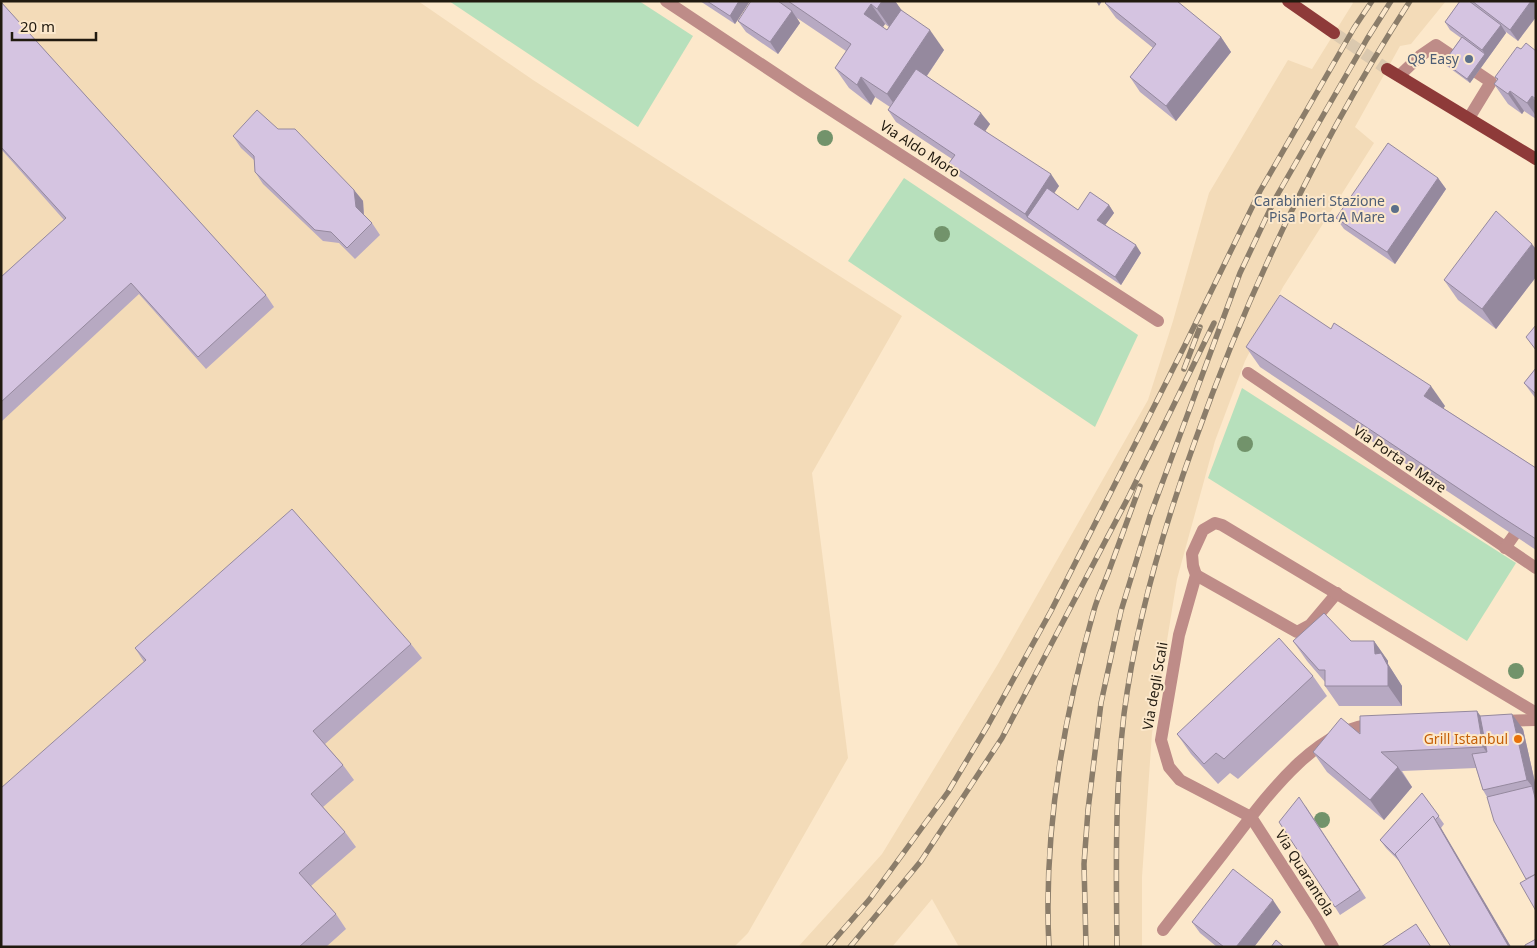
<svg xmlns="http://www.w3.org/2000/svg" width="1537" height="948" viewBox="0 0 1537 948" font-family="'Noto Sans',sans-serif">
	<rect width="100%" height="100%" fill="#fce8cb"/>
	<!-- built -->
	<g fill="#f3dbb8">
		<polygon points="1,1 418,1 533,80 902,316 812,473 848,758 748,933 734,947 1,947"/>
		<polygon points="1351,1 1446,1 1411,44 1400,46 1355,127 1374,143 1283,287 1245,361 1215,441 1177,579 1152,733 1142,877 1142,947 959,947 932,899 892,947 798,947 882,854 998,664 1148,400 1173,321 1209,193 1288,60 1312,69 1353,3"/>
	</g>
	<!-- green -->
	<g fill="#b7e0bc">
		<polygon points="449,1 639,1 693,36 638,127"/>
		<polygon points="904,178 1138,335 1095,427 848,261"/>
		<polygon points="1242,388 1516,563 1467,641 1208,478"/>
	</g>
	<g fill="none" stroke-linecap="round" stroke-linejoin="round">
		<!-- major-tunnel -->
		<polyline stroke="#dbc9af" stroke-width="12" stroke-dasharray="12 6" stroke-linecap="butt" points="1334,33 1387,69"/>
		<!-- minor -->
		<g stroke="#be8c88" stroke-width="12">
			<polyline points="666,1 803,92 1158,321"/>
			<polyline points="1399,76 1420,56 1436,45 1491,82 1469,118"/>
			<polyline points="1248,373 1536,568"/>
			<polyline points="1505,548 1536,504"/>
			<polyline points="1196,575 1297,632 1310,625 1337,593"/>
			<polyline points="1499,721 1536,720"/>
			<path d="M 1163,930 C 1183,904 1204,878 1224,852 C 1260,806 1313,726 1377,724"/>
			<polyline points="1333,947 1316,918 1251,817 1180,780 1169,767 1161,740 1179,635 1196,575 1193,566 1192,554 1203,530 1215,523 1222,525 1536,713"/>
		</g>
		<!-- major -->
		<g stroke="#8e3a39" stroke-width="12">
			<polyline points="1288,1 1334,33"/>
			<polyline points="1387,69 1536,159"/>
		</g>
		<defs>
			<g id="rail">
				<polyline points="1184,369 1200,327"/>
				<polyline points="828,947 869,900 948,792 988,725 1051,611 1185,345 1260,191 1354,28 1372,1"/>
				<polyline points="850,947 921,861 1002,738 1129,496 1214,323"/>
				<path d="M 1049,947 C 1043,833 1063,719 1094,610 C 1098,596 1105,582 1110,568 C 1120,541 1130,513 1140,486"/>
				<polyline points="1086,947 1084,864 1088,810 1101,703 1121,611 1150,516 1240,273 1275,199 1367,39 1391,1"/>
				<path d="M 1117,947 C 1116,869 1115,791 1124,714 C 1136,621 1163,529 1195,441 C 1250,286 1321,139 1410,1"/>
			</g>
		</defs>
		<!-- rail casing -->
		<use href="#rail" stroke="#8b7d6a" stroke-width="5.5"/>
		<!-- rail -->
		<use href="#rail" stroke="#fce8cb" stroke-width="4" stroke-dasharray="11" stroke-linecap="butt"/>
	</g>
	<!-- trees -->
	<g fill="#72936b">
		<circle cx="825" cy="138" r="8"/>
		<circle cx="942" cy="234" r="8"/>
		<circle cx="1245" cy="444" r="8"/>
		<circle cx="1516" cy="671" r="8"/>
		<circle cx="1322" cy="820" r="8"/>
	</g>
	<!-- wall -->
	<g fill="#b7a9c2" fill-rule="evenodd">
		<polygon points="700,1 750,1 735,24"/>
		<path d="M 778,1 L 895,1 L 901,10 L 944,50 L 927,76 L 990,124 L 985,131 L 1059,186 L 1054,193 L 1078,210 L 1109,205 L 1114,213 L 1105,225 L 1141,253 L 1121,285 L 957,175 L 949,163 L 952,159 L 896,122 L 888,110 L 890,107 L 875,97 L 871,105 L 849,88 L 835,68 L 846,51 L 797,18 L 800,23 L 778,54 L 746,32 L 738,21 ZM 885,24 L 889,27 L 887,30 L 883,27 Z"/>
		<polygon points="1460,1 1536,1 1536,17 1518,41 1506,32 1506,33 1470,83 1447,66 1444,62 1461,38 1450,30 1445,22"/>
		<polygon points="1,2 266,295 274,307 206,369 139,294 1,422 1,277 64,220 1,149"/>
		<polygon points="1105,3 1221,37 1231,52 1176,121 1140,92 1130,77 1153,48 1116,18"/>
		<polygon points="1521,49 1536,51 1536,119 1524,111 1522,114 1508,104 1494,84 1497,80 1495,77"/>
		<polygon points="278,129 354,190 363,201 364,215 372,223 380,235 355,259 339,243 323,241 263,184 255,172 254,160 241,148 233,136"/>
		<polygon points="1438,178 1446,189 1395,264 1344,229 1336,218"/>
		<polygon points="1536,249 1536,277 1496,329 1458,300 1444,280"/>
		<polygon points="1246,347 1445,406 1443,408 1536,468 1536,550 1260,367"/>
		<polygon points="1536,368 1536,399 1524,383"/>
		<polygon points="1293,641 1374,641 1388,661 1388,664 1402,686 1402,706 1339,706 1325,686 1325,682 1307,661"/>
		<polygon points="411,644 422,658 325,744 343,765 354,780 323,807 345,832 356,847 311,886 336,914 346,929 326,947 1,947 144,662 135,648"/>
		<polygon points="1313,676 1327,696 1238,779 1230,773 1218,784 1191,754 1177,734"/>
		<polygon points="1477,711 1480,716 1523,729 1536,787 1526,879 1487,797 1483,790 1476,768 1402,771 1412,787 1384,820 1327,772 1313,752 1360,734"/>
		<polygon points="1422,793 1444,824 1441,828 1511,947 1451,947 1401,863 1386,848 1380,840"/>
		<polygon points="1305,805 1366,898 1340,915 1335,907"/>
		<polygon points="1281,912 1254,947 1217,947 1200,933 1192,922"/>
	</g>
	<!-- shaded-wall -->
	<g fill="#95899e">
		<polygon points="739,1 750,1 735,24 730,16"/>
		<polygon points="882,1 895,1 903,12 891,29 877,9"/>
		<polygon points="1096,1 1102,1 1099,6"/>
		<polygon points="1531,1 1536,1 1536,17 1518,41 1510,30"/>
		<polygon points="871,4 885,24 878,34 864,14"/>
		<polygon points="792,11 800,23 778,54 770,42"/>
		<polygon points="1501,25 1506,33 1470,83 1467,79 1485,54 1482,50"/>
		<polygon points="930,30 944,50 901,114 887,94"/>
		<polygon points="1221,37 1231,52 1176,121 1166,106"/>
		<polygon points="861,77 875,97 871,105 857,85"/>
		<polygon points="1510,91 1524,111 1522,114 1508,94"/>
		<polygon points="1532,96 1536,102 1536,116 1527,103"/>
		<polygon points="981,113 990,124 982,136 974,124"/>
		<polygon points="1051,174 1059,186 1035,222 1027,217 1025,214"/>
		<polygon points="1438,178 1446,189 1395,264 1387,252"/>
		<polygon points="354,190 363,201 364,219 356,207"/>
		<polygon points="1109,205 1114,213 1103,228 1097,220"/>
		<polygon points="1532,244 1536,249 1536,277 1496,329 1482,309"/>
		<polygon points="1136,245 1141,253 1121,285 1115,277"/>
		<polygon points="1431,386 1445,406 1438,416 1424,396"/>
		<polygon points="1374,641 1388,661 1388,664 1402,686 1402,706 1388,686 1375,654"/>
		<polygon points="1477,711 1491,731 1497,767 1483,747"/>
		<polygon points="1512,714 1523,729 1536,787 1536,801 1532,786 1527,780"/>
		<polygon points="1398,767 1412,787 1384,820 1370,800"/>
		<polygon points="1433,816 1441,828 1511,947 1509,947"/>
		<polygon points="1273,900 1281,912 1254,947 1236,947"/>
	</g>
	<!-- building -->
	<g fill="#d5c4e1" stroke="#95899e">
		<polygon points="707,1 739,1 730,16"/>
		<polygon points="751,1 778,1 792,11 770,42 738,21"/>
		<polygon points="788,1 882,1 877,9 871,4 864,14 887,30 901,10 930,30 887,94 861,77 857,85 835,68 851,44"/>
		<polygon points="1107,1 1177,1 1221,37 1166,106 1130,77 1156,44 1105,3"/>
		<polygon points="1460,1 1469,1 1501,25 1482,50 1445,22"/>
		<polygon points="1472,1 1531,1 1510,30"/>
		<polygon points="1,2 266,295 198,357 131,283 1,402 1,277 66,218 1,147"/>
		<polygon points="1462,37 1485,54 1467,79 1444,62"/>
		<polygon points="1526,43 1536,51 1536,99 1532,96 1527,103 1510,91 1508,94 1494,84 1498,79 1495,77 1517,47 1521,49"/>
		<polygon points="916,69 981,113 974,124 1051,174 1025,214 949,163 955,155 888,110"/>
		<polygon points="257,110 278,129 295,129 354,190 356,207 372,223 347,248 331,232 315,230 255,172 254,156 233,136"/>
		<polygon points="1388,143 1438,178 1387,252 1336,218"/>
		<polygon points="1047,188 1078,210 1090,192 1109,205 1097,220 1136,245 1115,277 1027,217"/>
		<polygon points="1496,211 1532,244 1482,309 1444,280"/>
		<polygon points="1280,295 1331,329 1334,323 1431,386 1424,396 1536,468 1536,539 1500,516 1246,347"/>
		<polygon points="1536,325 1536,350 1526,337"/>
		<polygon points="1536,368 1536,394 1524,383"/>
		<polygon points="292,509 411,644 313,731 343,765 311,794 345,832 299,873 336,914 299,947 1,947 1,788 146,660 135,648"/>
		<polygon points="1324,613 1351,641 1374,641 1375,654 1381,653 1388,666 1388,686 1325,686 1325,670 1319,670 1293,641"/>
		<polygon points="1279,638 1313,676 1224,759 1216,753 1204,764 1177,734"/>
		<polygon points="1477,711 1483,747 1381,752 1398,767 1370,800 1313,752 1341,718 1360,734 1360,716"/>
		<polygon points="1512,714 1527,780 1483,790 1472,754 1487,752 1480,716"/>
		<polygon points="1532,786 1536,801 1536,874 1526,879 1494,821 1487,797"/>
		<polygon points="1422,793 1439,816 1435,820 1433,816 1395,854 1397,857 1380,840"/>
		<polygon points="1299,797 1360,890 1335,907 1279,822"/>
		<polygon points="1433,816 1509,947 1451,947 1395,854"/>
		<polygon points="1233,869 1273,900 1236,947 1224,947 1192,922"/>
		<polygon points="1536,874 1536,911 1520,883"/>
		<polygon points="1416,924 1431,947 1381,947"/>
		<polygon points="1536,939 1536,947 1525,947 1525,945"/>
		<polygon points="1276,940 1284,947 1271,947"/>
	</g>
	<!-- markers -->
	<g fill="#5c6f8a" stroke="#fce8cb" stroke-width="2">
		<circle cx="1469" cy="59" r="5"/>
		<circle cx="1395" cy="209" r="5"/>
	</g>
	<circle fill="#e8710a" stroke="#fce8cb" stroke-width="2" cx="1518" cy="739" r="5"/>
	<g text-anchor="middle" stroke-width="4" stroke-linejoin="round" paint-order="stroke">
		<!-- service labels -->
		<g font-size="14" fill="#4e5e75" stroke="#fce8cb" text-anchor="end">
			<text x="1459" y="64">Q8 Easy</text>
			<text x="1385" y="206">Carabinieri Stazione<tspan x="1385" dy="16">Pisa Porta A Mare</tspan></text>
		</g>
		<!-- street labels -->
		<g font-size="14" fill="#211a0f" stroke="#fce8cb">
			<text transform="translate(920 149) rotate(33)" y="5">Via Aldo Moro</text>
			<text transform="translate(1400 459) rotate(34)" y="5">Via Porta a Mare</text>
			<text transform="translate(1155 686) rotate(-80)" y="5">Via degli Scali</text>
			<text transform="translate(1305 873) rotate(58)" y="5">Via Quarantola</text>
		</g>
		<!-- food labels -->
		<g font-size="14" fill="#c56008" stroke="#fce8cb" text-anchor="end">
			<text x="1508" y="744">Grill Istanbul</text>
		</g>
	</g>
	<!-- border -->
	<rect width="1537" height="948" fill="none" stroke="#211a0f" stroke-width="5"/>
	<!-- scale -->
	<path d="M12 32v8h84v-8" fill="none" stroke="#211a0f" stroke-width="2.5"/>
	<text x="20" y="32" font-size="15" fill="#211a0f" stroke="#fce8cb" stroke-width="4" paint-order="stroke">20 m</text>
</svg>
